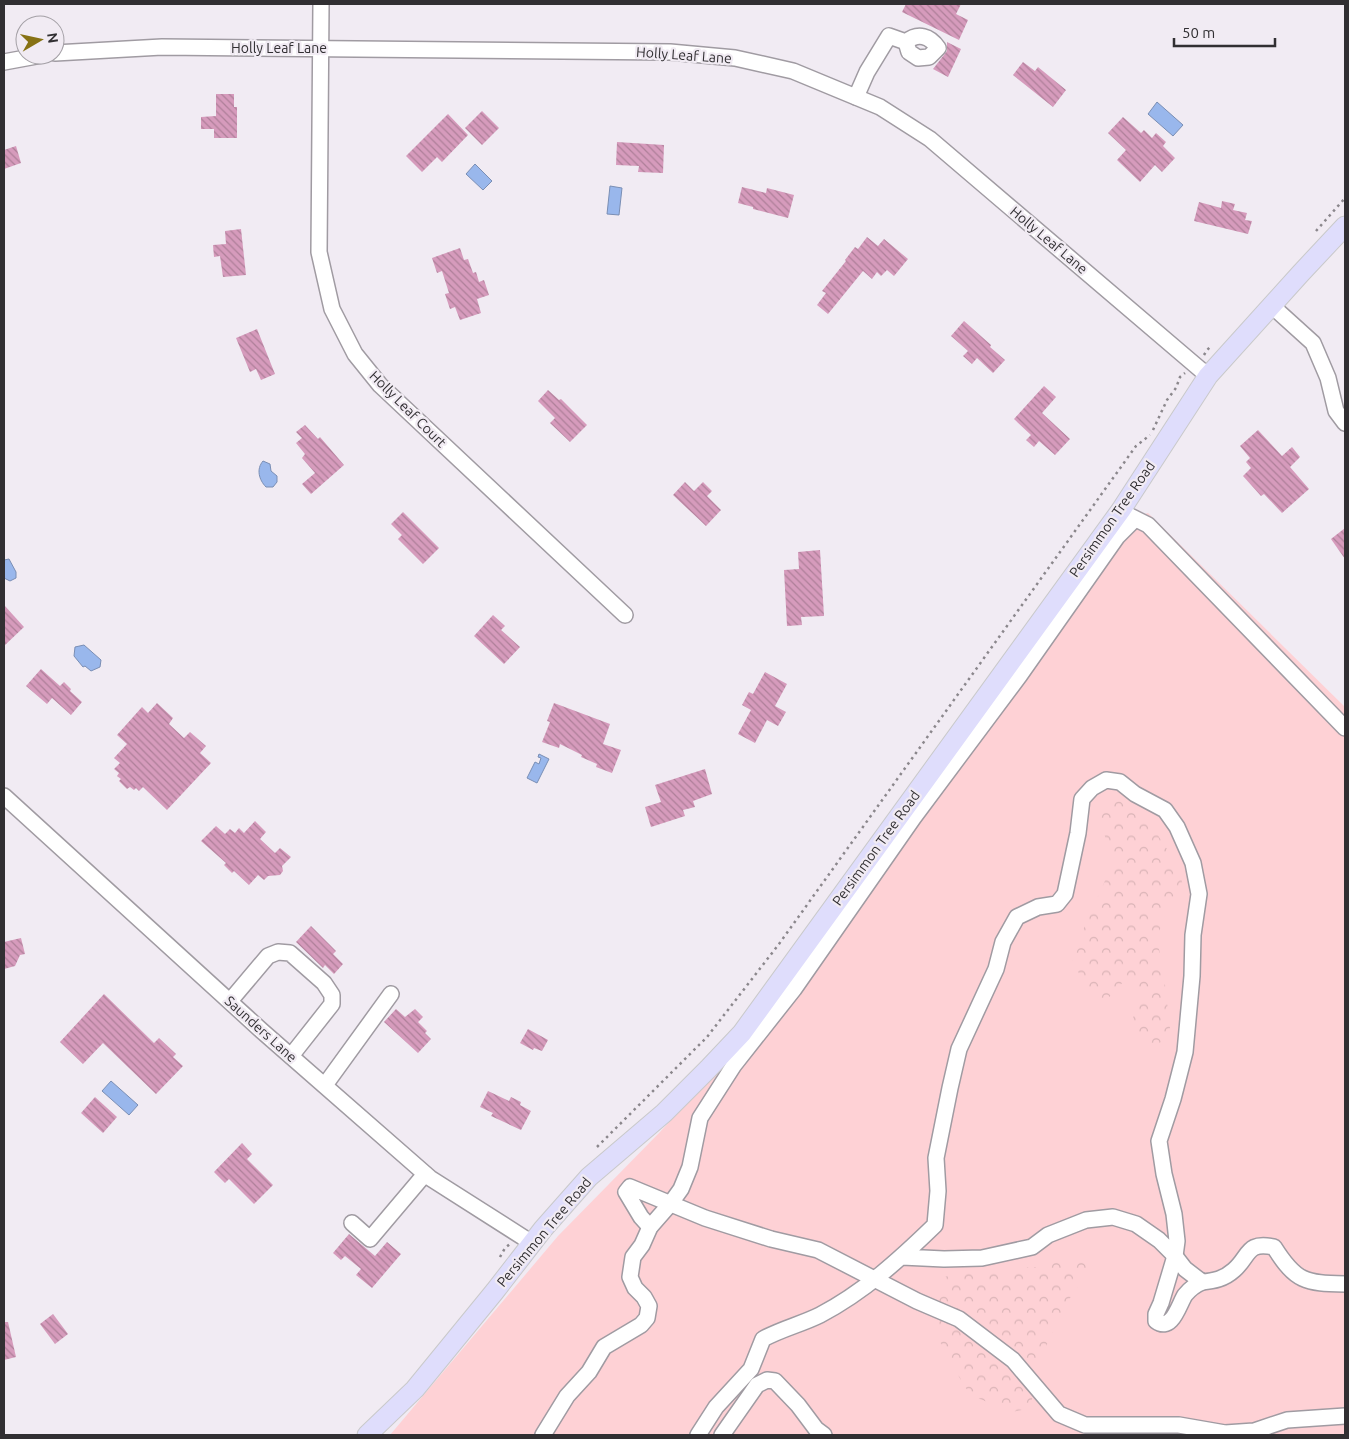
<svg xmlns="http://www.w3.org/2000/svg" width="1349" height="1439" viewBox="0 0 1349 1439" font-family="Ubuntu,sans-serif">
	<defs>
		<pattern id="forest-crowns" width="20" height="18" patternUnits="userSpaceOnUse" patternTransform="scale(1.25)"><rect width="20" height="18" fill="#fed1d5"/><path d="M2 6a3 3 0 1 1 6 0M12 15a3 3 0 1 1 6 0" fill="none" stroke="#dab4b7"/></pattern>
		<pattern id="building-back-hatch" width="6" height="6" patternUnits="userSpaceOnUse" patternTransform="scale(1.25)"><rect width="6" height="6" fill="#d69bbc"/><path d="M-1 5l2 2M0 0l6 6M5-1l2 2" fill="none" stroke="#ae7f99"/></pattern>
	</defs>
	<rect width="100%" height="100%" fill="#f1ebf3"/>
	<!-- green -->
	<polygon fill="#fed1d5" points="1148,513 1345,707 1345,1435 390,1435 558,1236 660,1132 751,1033 1117,523"/>
	<!-- forest -->
	<g fill="url(#forest-crowns)">
		<polygon points="1130,800 1150,815 1159,837 1179,867 1184,892 1167,908 1157,938 1164,976 1170,1028 1158,1046 1139,1041 1130,1026 1141,996 1125,980 1101,1006 1086,988 1071,957 1112,865 1100,816 1111,802"/>
		<polygon points="1078,1257 1092,1265 1062,1310 1035,1372 1031,1408 1012,1412 970,1395 944,1352 931,1317 944,1277 972,1270 1038,1267"/>
	</g>
	<!-- water -->
	<g fill="#99b7ec" stroke="#7a8eb4">
		<polygon points="1157,102 1183,125 1173,136 1148,114"/>
		<polygon points="475,164 492,181 483,190 466,174"/>
		<polygon points="610,186 622,188 619,215 607,214"/>
		<path d="M 263,461 L 270,464 L 271,471 L 277,476 L 277,482 L 273,487 L 266,487 C 259,480 256,469 263,461 Z"/>
		<polygon points="9,559 16,572 16,578 10,581 4,578 4,560"/>
		<polygon points="84,645 101,660 100,667 91,671 85,666 83,667 74,656 75,647"/>
		<polygon points="539,754 549,759 537,783 527,778 535,762 539,764 541,758 538,757"/>
		<polygon points="111,1081 138,1105 129,1115 102,1091"/>
	</g>
	<!-- building -->
	<g fill="url(#building-back-hatch)">
		<polygon points="906,4 961,4 956,14 968,20 959,40 902,12"/>
		<polygon points="947,42 961,49 948,77 933,69 947,51"/>
		<polygon points="1023,62 1035,71 1038,67 1066,90 1053,107 1013,75"/>
		<polygon points="216,94 234,94 234,107 237,107 237,138 214,138 214,129 201,129 201,117 216,116"/>
		<polygon points="482,111 499,128 482,145 465,128"/>
		<polygon points="448,114 468,135 442,162 437,157 422,172 406,156"/>
		<polygon points="1123,117 1141,133 1144,130 1152,138 1156,133 1166,142 1163,146 1175,158 1162,172 1155,165 1140,182 1117,160 1126,150 1108,133"/>
		<polygon points="617,142 664,145 663,173 638,172 639,166 616,165"/>
		<polygon points="16,146 21,163 4,169 4,150"/>
		<polygon points="742,187 766,193 767,188 794,195 788,218 753,209 753,207 738,203"/>
		<polygon points="1222,201 1235,204 1233,210 1247,213 1245,220 1252,221 1248,234 1194,221 1199,202 1221,208"/>
		<polygon points="241,229 246,275 223,277 220,256 214,257 213,245 226,244 225,231"/>
		<polygon points="867,237 878,246 884,239 908,259 894,276 887,270 881,276 877,272 872,279 863,271 828,314 817,305 826,293 822,291 846,261 845,260 855,247 858,249"/>
		<polygon points="460,248 464,260 468,259 473,273 476,272 479,282 484,280 489,295 477,299 481,313 460,320 455,307 450,309 445,294 449,293 442,271 437,273 432,258"/>
		<polygon points="964,321 991,345 990,347 1005,360 993,373 977,358 972,364 963,356 968,351 951,336"/>
		<polygon points="257,329 275,374 261,380 256,369 250,372 236,338"/>
		<polygon points="1044,386 1056,397 1042,413 1070,439 1055,455 1039,441 1034,447 1026,440 1031,435 1014,419"/>
		<polygon points="548,390 559,400 561,399 587,425 570,442 550,423 555,418 538,401"/>
		<polygon points="305,425 318,439 320,437 344,465 311,494 302,484 315,473 302,458 305,454 296,443 302,438 296,432"/>
		<polygon points="1258,430 1282,456 1292,447 1300,457 1290,467 1309,489 1282,513 1264,494 1261,496 1243,476 1251,468 1246,462 1250,458 1240,446"/>
		<polygon points="685,482 694,491 703,482 712,491 707,496 721,510 706,526 673,495"/>
		<polygon points="403,512 439,548 423,564 398,539 402,535 391,524"/>
		<polygon points="1345,528 1345,559 1331,539"/>
		<polygon points="820,550 824,616 801,617 802,625 787,626 784,570 799,569 798,552"/>
		<polygon points="4,605 24,627 4,646"/>
		<polygon points="493,615 505,626 501,630 520,647 504,664 474,636"/>
		<polygon points="41,669 60,686 64,682 71,689 70,691 82,702 71,715 52,698 47,704 26,686"/>
		<polygon points="765,672 787,684 775,706 786,712 778,726 767,720 755,743 738,734 751,710 742,705 749,692 753,694"/>
		<polygon points="157,703 173,718 169,724 184,738 190,732 206,746 200,753 211,763 167,810 143,787 139,791 136,788 134,790 130,787 127,789 119,781 121,779 117,776 119,773 114,769 120,763 114,758 127,744 117,735 142,707 148,713"/>
		<polygon points="554,703 610,724 603,744 621,750 612,773 596,767 597,764 581,757 582,755 560,744 559,748 542,742 550,722 547,721"/>
		<polygon points="705,769 712,794 693,801 695,807 683,810 685,816 651,827 645,807 661,802 655,785"/>
		<polygon points="255,821 266,832 260,839 275,853 280,848 291,857 282,866 283,871 280,875 268,876 264,880 258,875 249,885 234,871 232,873 224,865 226,863 201,841 216,826 225,834 230,829 235,833 239,828 244,833"/>
		<polygon points="311,926 336,951 333,954 343,964 334,974 325,965 323,968 296,942"/>
		<polygon points="21,938 25,954 20,955 15,966 4,969 4,942"/>
		<polygon points="104,994 154,1043 159,1038 176,1054 173,1057 183,1066 156,1094 103,1043 83,1064 60,1042"/>
		<polygon points="396,1009 405,1017 415,1009 423,1017 418,1022 427,1031 425,1033 431,1039 418,1053 384,1022"/>
		<polygon points="528,1029 548,1040 542,1051 534,1048 533,1050 520,1043"/>
		<polygon points="488,1091 509,1101 511,1097 521,1102 520,1105 531,1111 521,1130 491,1116 493,1113 480,1107"/>
		<polygon points="95,1097 117,1117 103,1133 81,1113"/>
		<polygon points="242,1143 252,1154 247,1159 273,1185 254,1204 229,1179 225,1183 214,1172"/>
		<polygon points="349,1234 375,1256 387,1242 401,1254 372,1288 356,1275 361,1269 345,1256 341,1260 333,1253"/>
		<polygon points="53,1314 68,1334 55,1344 40,1324"/>
		<polygon points="4,1322 8,1322 16,1357 4,1360"/>
	</g>
	<g fill="none" stroke-linecap="round" stroke-linejoin="round">
		<defs>
			<g id="minor">
				<polyline points="321,4 319,252 332,309 355,354 380,385 625,615"/>
				<polyline points="55,53 162,47 670,52 735,58 793,71 880,107 930,139 1208,376"/>
				<polyline points="4,62 42,55"/>
				<path d="M 856,97 L 867,72 L 889,36 L 906,42 L 909,52 L 918,58 L 929,57 L 938,48 C 930,36 918,32 906,42"/>
				<polyline points="1271,305 1313,343 1328,378 1336,411 1345,423"/>
				<polyline points="1128,515 1148,525 1345,728"/>
				<polyline points="4,796 262,1031 430,1178 532,1243"/>
				<polyline points="230,1001 268,956 278,952 290,953 324,983 332,995 332,1004 291,1056"/>
				<polyline points="325,1085 391,994"/>
				<polyline points="352,1223 370,1239 425,1174"/>
				<polyline points="650,1227 641,1217 626,1192 630,1187 705,1218 771,1239 818,1250 917,1301 959,1319 1013,1360 1059,1414 1085,1425 1179,1425 1225,1433 1254,1431 1287,1420 1345,1416"/>
				<path d="M 1175,1256 L 1185,1269 L 1202,1282 C 1214,1281 1224,1279 1234,1270 C 1250,1256 1246,1241 1274,1247 C 1296,1282 1305,1283 1345,1284"/>
				<path d="M 1175,1256 L 1161,1303 L 1156,1314 L 1156,1321 C 1172,1333 1179,1304 1185,1295 C 1189,1290 1195,1285 1202,1282"/>
				<polyline points="543,1435 567,1396 589,1372 604,1347 641,1325 647,1318 649,1306 644,1297 635,1288 630,1277 633,1257 642,1245 650,1227 671,1203 681,1189 690,1167 700,1118 734,1065 794,989 914,817 1020,675 1117,537 1135,519"/>
				<path d="M 698,1435 L 716,1407 L 751,1369 L 763,1339 C 781,1329 802,1324 820,1315 C 864,1292 900,1259 935,1225 L 938,1191 L 936,1158 L 950,1088 L 959,1049 L 996,969 L 1003,942 L 1017,917 L 1038,907 L 1057,904 L 1065,894 L 1078,833 L 1082,799 L 1092,788 L 1106,780 L 1120,782 L 1135,794 L 1165,810 L 1177,827 L 1193,863 L 1199,894 L 1193,935 L 1192,976 L 1185,1052 L 1173,1099 L 1159,1141 L 1164,1174 L 1174,1214 L 1177,1241 L 1175,1256 L 1159,1240 L 1136,1224 L 1113,1217 L 1086,1220 L 1048,1235 L 1032,1247 L 982,1258 L 944,1259 L 902,1257"/>
				<polyline points="722,1435 757,1385 767,1380 775,1381 798,1405 816,1429 824,1435"/>
			</g>
			<polyline id="major" points="367,1435 415,1389 495,1291 543,1229 589,1177 664,1113 708,1069 742,1033 1121,510 1208,376 1301,273 1345,226"/>
		</defs>
		<!-- minor casing -->
		<use href="#minor" stroke="#a09ba2" stroke-width="18"/>
		<!-- major casing -->
		<use href="#major" stroke="#c9c9ca" stroke-width="21"/>
		<!-- path -->
		<g stroke="#8b878c" stroke-width="2.5" stroke-dasharray="2.5 4" stroke-linecap="butt">
			<polyline points="1316,231 1345,198"/>
			<polyline points="1204,355 1207,350 1211,346"/>
			<polyline points="1153,430 1167,400 1176,388 1180,377 1185,373"/>
			<polyline points="597,1147 707,1037 779,944 1136,446 1150,435"/>
			<polyline points="500,1257 505,1248 510,1244"/>
		</g>
		<!-- minor -->
		<use href="#minor" stroke="#fff" stroke-width="15"/>
		<!-- major -->
		<use href="#major" stroke="#dfddfc" stroke-width="19"/>
	</g>
	<g text-anchor="middle" stroke-width="4.5" stroke-linejoin="round" paint-order="stroke">
		<!-- street labels -->
		<g font-size="14" fill="#312f32" stroke="#f1ebf3">
			<text x="279" y="53">Holly Leaf Lane</text>
			<text transform="translate(684 55) rotate(4)" y="5">Holly Leaf Lane</text>
			<text transform="translate(1049 240) rotate(40)" y="5">Holly Leaf Lane</text>
			<text transform="translate(408 409) rotate(45)" y="5">Holly Leaf Court</text>
			<text transform="translate(1112 519) rotate(-55)" y="5">Persimmon Tree Road</text>
			<text transform="translate(876 848) rotate(-54)" y="5">Persimmon Tree Road</text>
			<text transform="translate(261 1029) rotate(42)" y="5">Saunders Lane</text>
			<text transform="translate(544 1232) rotate(-50)" y="5">Persimmon Tree Road</text>
		</g>
	</g>
	<!-- border -->
	<rect width="1349" height="1439" fill="none" stroke="#312f32" stroke-width="10"/>
	<!-- north arrow -->
	<g transform="translate(40 40) rotate(81)"><circle r="24" fill="#f1ebf3" stroke="#a4a0a6"/>
	<path d="M0-4L9 19L0 12L-9 19Z" fill="#877214"/>
	<text y="-8" font-size="14" font-weight="bold" text-anchor="middle" fill="#312f32">N</text>
	</g>
	<!-- scale -->
	<path d="M1174 38v8h101v-8" fill="none" stroke="#312f32" stroke-width="2.5"/>
	<text x="1182" y="38" font-size="15" fill="#312f32" stroke="#f1ebf3" stroke-width="4" paint-order="stroke">50 m</text>
</svg>
